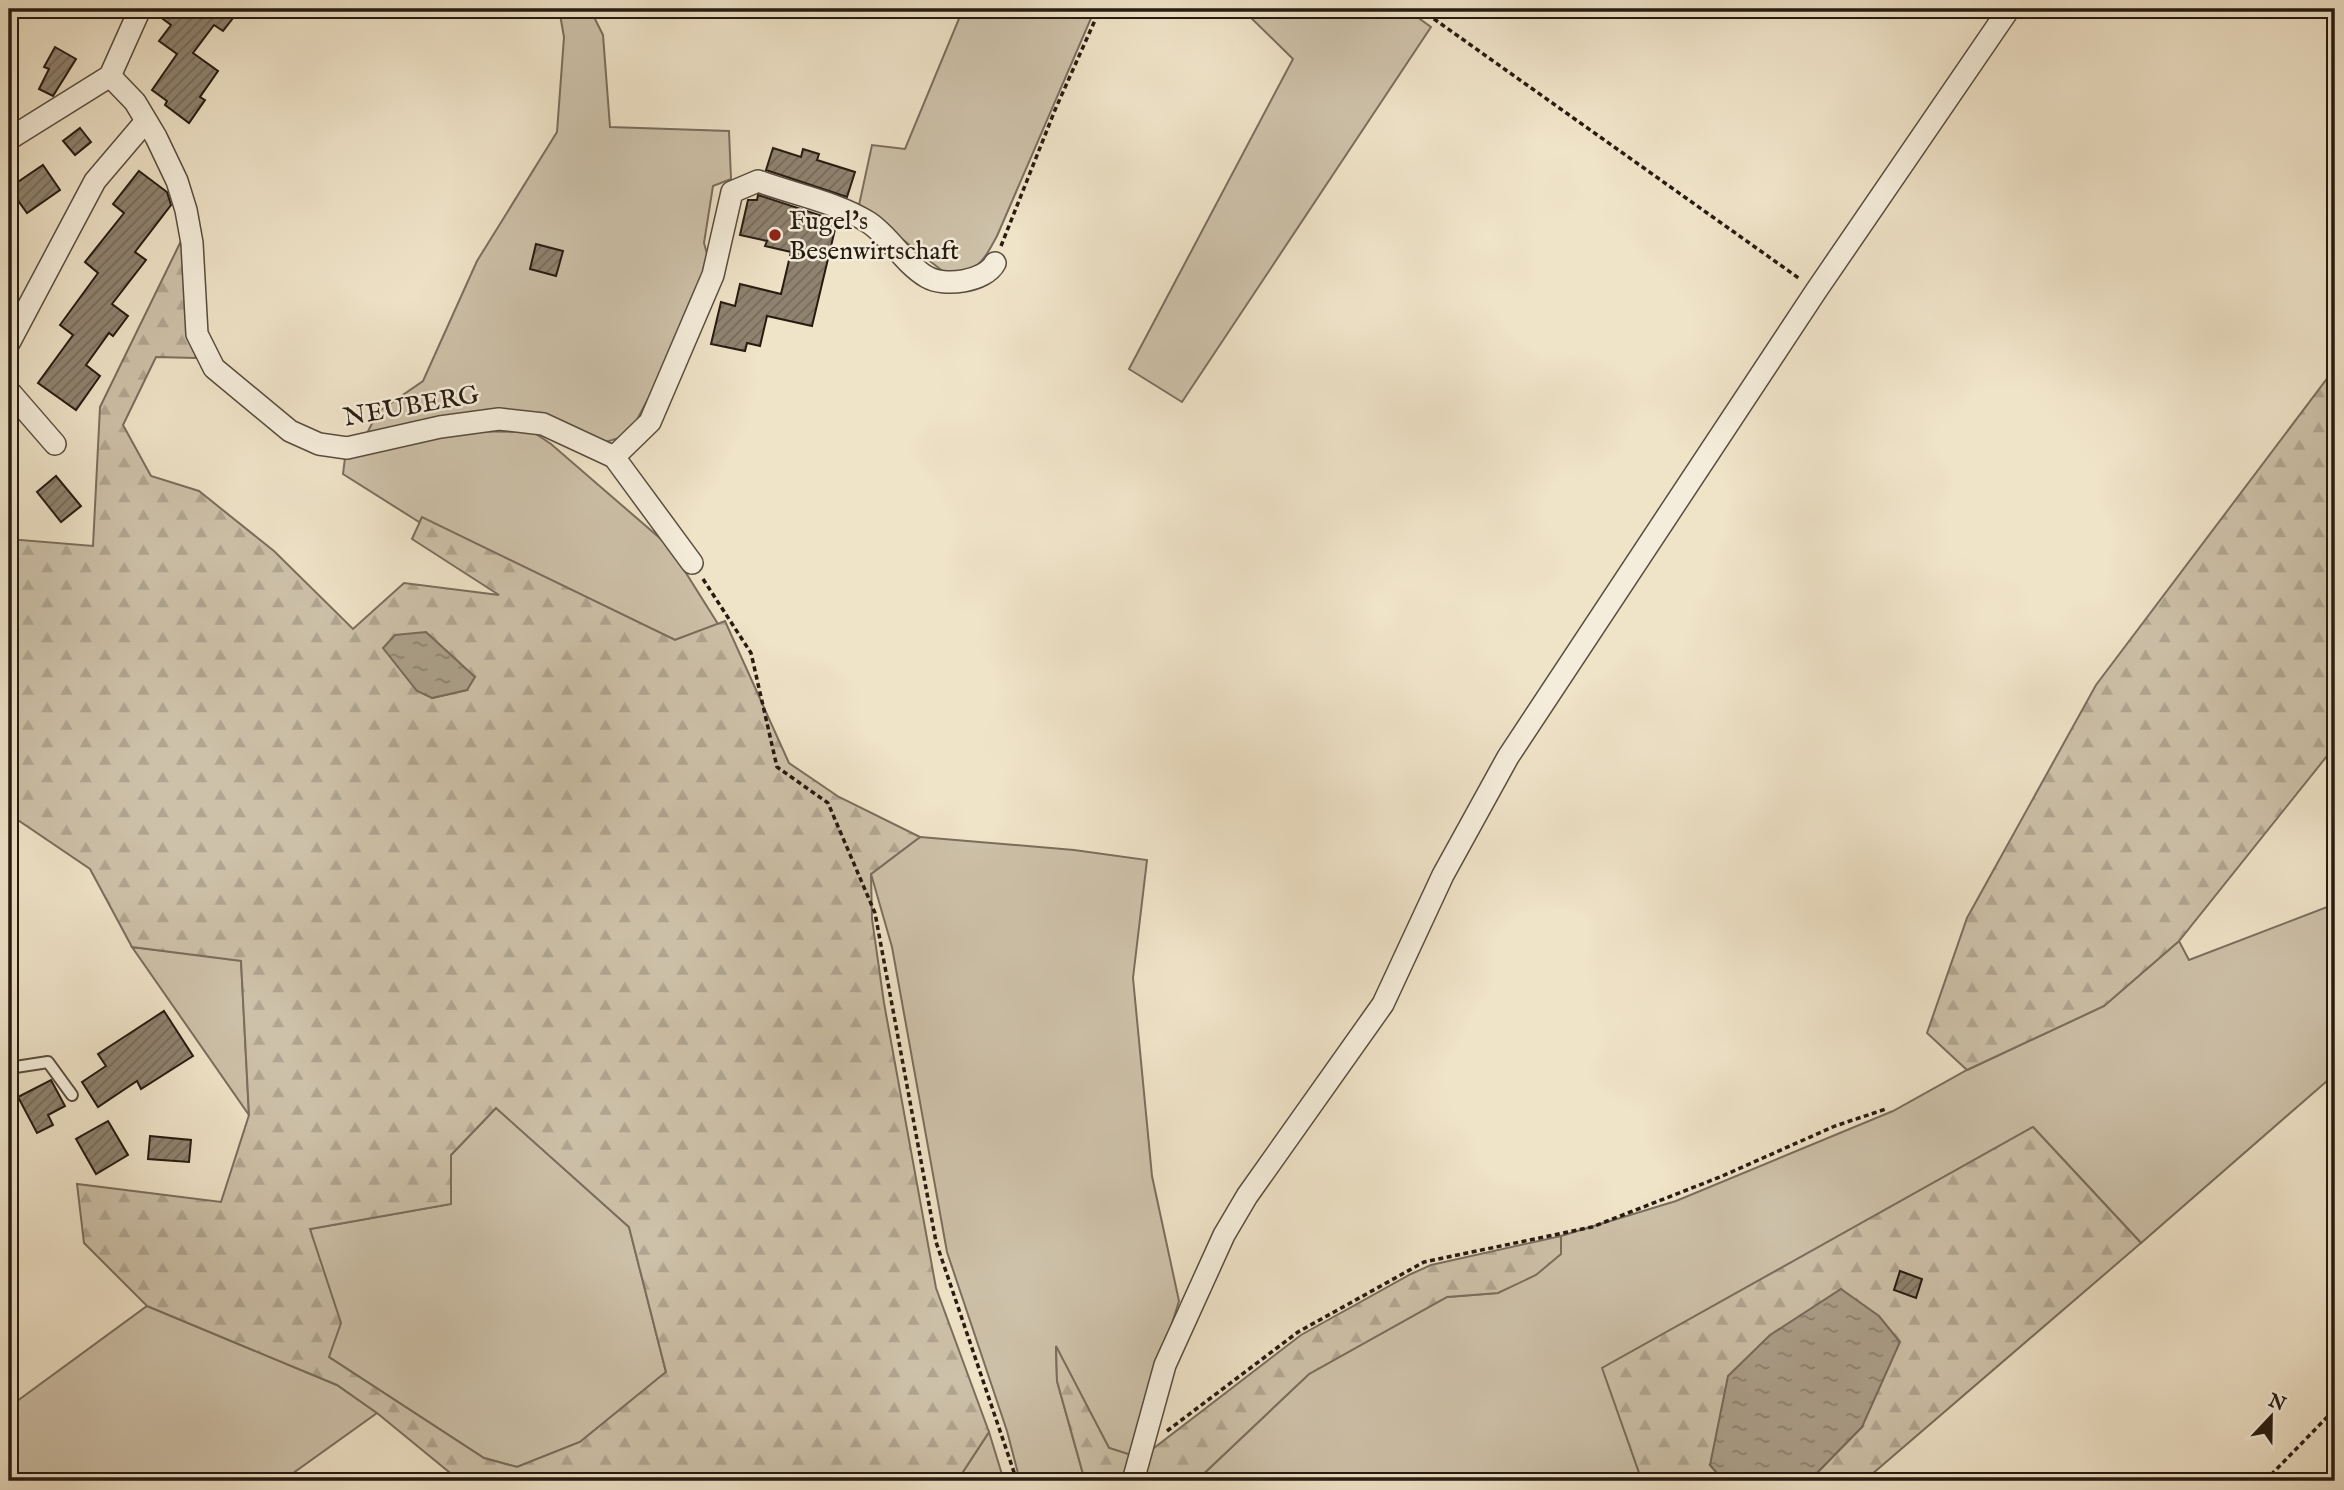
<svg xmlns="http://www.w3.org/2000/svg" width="2344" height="1490" viewBox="0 0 2344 1490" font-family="'IM FELL English',serif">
	<defs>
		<pattern id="forest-firs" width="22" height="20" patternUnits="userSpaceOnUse" patternTransform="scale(1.75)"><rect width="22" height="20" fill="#cdc1a9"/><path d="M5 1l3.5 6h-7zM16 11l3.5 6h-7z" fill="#b0a590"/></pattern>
		<pattern id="water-ripples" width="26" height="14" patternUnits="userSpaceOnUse" patternTransform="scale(1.75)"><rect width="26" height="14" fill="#ab9f8a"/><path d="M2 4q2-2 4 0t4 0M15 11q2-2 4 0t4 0" fill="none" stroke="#8b816f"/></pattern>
		<pattern id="building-hatch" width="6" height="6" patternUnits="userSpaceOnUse" patternTransform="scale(1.75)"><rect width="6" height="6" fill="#8f8370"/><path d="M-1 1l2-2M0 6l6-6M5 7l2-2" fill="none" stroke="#756a5b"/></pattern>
	</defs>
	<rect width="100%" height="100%" fill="#efe3c8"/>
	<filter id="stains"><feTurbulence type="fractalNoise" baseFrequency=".00286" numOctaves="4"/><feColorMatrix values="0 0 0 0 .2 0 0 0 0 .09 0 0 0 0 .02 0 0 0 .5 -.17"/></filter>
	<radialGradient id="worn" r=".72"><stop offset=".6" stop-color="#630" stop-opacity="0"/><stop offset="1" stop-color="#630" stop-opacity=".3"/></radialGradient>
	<!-- grass -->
	<g fill="#cdc1a9" stroke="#7a6e5d" stroke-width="2">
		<polygon points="559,9 590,9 603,35 610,127 729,131 731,179 713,186 704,243 713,275 629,435 599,444 544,413 494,411 365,437 378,412 423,381 477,261 557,132 564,37"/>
		<path d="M 963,9 L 1095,9 L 997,236 C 983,262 977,274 945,273 L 859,205 L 872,145 L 905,149 Z"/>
		<polygon points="1242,9 1406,9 1431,27 1182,402 1129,369 1293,59"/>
		<polygon points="455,431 533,432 551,444 669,546 718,624 675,640 422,518 419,522 343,474 345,458"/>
		<polygon points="920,837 1074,850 1147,860 1133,978 1152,1176 1179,1301 1131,1455 1109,1448 1056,1348 1057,1381 1085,1481 1020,1481 1007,1431 947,1252 892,947 871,874"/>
		<polygon points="2335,904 2335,1074 2141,1243 2033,1127 1603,1368 1642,1481 1196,1481 1309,1374 1447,1297 1498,1293 1561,1254 1561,1236 1676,1201 1893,1111 1967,1070 2104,1006 2179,941 2189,960"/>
		<polygon points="132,947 241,960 249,1115"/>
		<polygon points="496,1108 629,1227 666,1372 580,1442 517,1467 484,1458 329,1357 310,1229 451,1204 451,1155"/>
		<polygon points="147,1306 337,1385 377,1413 282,1481 9,1481 9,1407"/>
		<polygon points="989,1432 1004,1481 957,1481"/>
	</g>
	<!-- forest -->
	<g fill="url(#forest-firs)" stroke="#7a6e5d" stroke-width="2" fill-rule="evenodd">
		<path d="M 181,241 L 196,358 L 156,357 L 123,425 L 151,476 L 199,491 L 274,551 L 353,629 L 404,583 L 499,595 L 412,539 L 422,517 L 675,640 L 725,621 L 789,763 L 839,797 L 920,837 L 871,874 L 872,919 L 884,1003 L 936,1288 L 989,1432 L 957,1481 L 460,1481 L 377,1413 L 337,1385 L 147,1306 L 84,1243 L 77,1184 L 221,1202 L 249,1115 L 241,961 L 132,947 L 90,869 L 9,814 L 9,539 L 93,546 L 100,407 ZM 395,635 L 467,690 L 432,698 ZM 496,1108 L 629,1227 L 666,1372 L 580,1442 L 517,1467 L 484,1458 L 329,1357 L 341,1323 L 310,1229 L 451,1204 L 451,1155 Z"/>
		<polygon points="2335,368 2335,746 2179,941 2104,1006 1967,1070 1927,1033 1967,918 2096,685"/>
		<polygon points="2033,1127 2141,1243 1864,1481 1809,1481 1862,1427 1710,1465 1724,1481 1642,1481 1602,1368"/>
		<polygon points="1561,1236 1561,1254 1536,1275 1498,1293 1447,1297 1309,1374 1196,1481 1085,1481 1057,1381 1056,1346 1109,1448 1131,1455 1150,1451 1301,1335 1411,1274 1431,1265"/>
	</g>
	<!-- water -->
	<g fill="url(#water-ripples)" stroke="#766a5a" stroke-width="2">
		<polygon points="426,632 475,677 467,690 432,698 417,691 383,648 395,635"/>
		<polygon points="1841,1289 1879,1316 1900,1342 1862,1427 1809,1481 1724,1481 1710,1465 1728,1376 1770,1335"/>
	</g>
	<!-- building -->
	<g fill="url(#building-hatch)" stroke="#261b11" stroke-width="2">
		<polygon points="170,9 240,9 223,31 214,25 193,53 218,71 200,97 205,100 189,123 165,105 167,101 152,90 177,54 159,41 171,25 163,19"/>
		<polygon points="55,47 76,59 53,96 39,89 49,69 44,67"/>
		<polygon points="80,128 91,142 75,155 63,141"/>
		<polygon points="773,148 801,157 803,149 819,154 817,160 855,172 847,197 766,170"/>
		<polygon points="43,165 60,190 27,213 9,188"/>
		<polygon points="139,171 167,192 171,205 135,252 146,260 112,304 128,316 113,336 109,333 86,365 100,376 76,410 38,383 73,335 60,325 98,273 85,262 124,213 113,204"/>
		<polygon points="758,195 837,221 812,326 767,316 760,346 747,343 745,351 711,344 721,302 735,306 740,284 781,294 791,252 765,246 767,241 740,235 748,200 757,200"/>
		<polygon points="536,244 563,251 556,276 530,269"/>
		<polygon points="56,476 81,506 61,522 37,492"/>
		<polygon points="164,1011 193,1056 141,1089 137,1081 98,1107 82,1082 106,1066 98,1054"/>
		<polygon points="51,1080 65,1106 48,1115 53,1125 37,1133 18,1097"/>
		<polygon points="108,1121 128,1155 96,1174 76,1139"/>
		<polygon points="150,1136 191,1140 189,1162 148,1159"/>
		<polygon points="1900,1271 1922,1279 1916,1298 1894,1290"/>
	</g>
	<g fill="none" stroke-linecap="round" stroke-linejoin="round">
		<defs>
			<polyline id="service" points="9,1068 48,1062 72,1095"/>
			<g id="minor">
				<polyline points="110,76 135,102 156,137 177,181 186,210 192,243 197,334 214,368 290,431 319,444 347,448 440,427 499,419 543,424 614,457 692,563"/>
				<polyline points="9,139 110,76 140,9"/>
				<polyline points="9,343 95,181 146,121"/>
				<polyline points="9,391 55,444"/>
				<path d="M 614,457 L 650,422 L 713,275 L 732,192 L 758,181 C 793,194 836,202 868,222 C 890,236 904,264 927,277 C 944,287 985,282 995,263"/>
				<polyline points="1133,1481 1165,1365 1224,1235 1247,1196 1383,1004 1443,875 1508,757 1816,291 2009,9"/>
			</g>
		</defs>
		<!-- service casing -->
		<use href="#service" stroke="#584d3f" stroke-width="14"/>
		<!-- minor casing -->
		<use href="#minor" stroke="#584d3f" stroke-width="24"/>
		<!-- path -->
		<g stroke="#261b11" stroke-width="3.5" stroke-dasharray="5 3.5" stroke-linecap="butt">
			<polyline points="1420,9 1800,279"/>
			<polyline points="1001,246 1055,110 1100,9"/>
			<polyline points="703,579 751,653 777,767 828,803 875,913 936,1242 1017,1481"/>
			<polyline points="1167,1431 1298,1332 1424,1262 1592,1227 1720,1177 1835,1126 1886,1109"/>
			<polyline points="2265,1481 2335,1409"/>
		</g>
		<!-- service -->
		<use href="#service" stroke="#f5eddb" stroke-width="10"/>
		<!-- minor -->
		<use href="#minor" stroke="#f5eddb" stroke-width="21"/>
	</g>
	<!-- markers -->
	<circle fill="#8f2418" stroke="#f5eddb" stroke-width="2.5" cx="775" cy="235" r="7"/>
	<g text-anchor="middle" stroke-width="5" stroke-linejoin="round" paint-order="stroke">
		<!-- poi labels -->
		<g font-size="26" fill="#261b11" stroke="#f5eddb" text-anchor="start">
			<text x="789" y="229">Fugel's<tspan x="789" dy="30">Besenwirtschaft</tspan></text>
		</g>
		<!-- street labels -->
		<g font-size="26" fill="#261b11" stroke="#f5eddb">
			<text transform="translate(411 405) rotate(-10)" y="9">NEUBERG</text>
		</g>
	</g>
	<!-- margin -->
	<rect width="2344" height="1490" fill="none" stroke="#efe3c8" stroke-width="35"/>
	<rect x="10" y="10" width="2323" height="1469" fill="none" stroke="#261b11" stroke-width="3.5"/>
	<rect x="18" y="18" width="2309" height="1455" fill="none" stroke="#261b11" stroke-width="2"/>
	<!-- north arrow -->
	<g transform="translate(2271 1417) rotate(22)" stroke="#f5eddb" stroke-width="5" paint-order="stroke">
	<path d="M0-5L12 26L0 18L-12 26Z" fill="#261b11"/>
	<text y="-10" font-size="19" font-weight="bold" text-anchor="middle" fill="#261b11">N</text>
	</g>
	<rect width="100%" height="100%" filter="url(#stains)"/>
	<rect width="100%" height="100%" fill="url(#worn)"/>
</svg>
